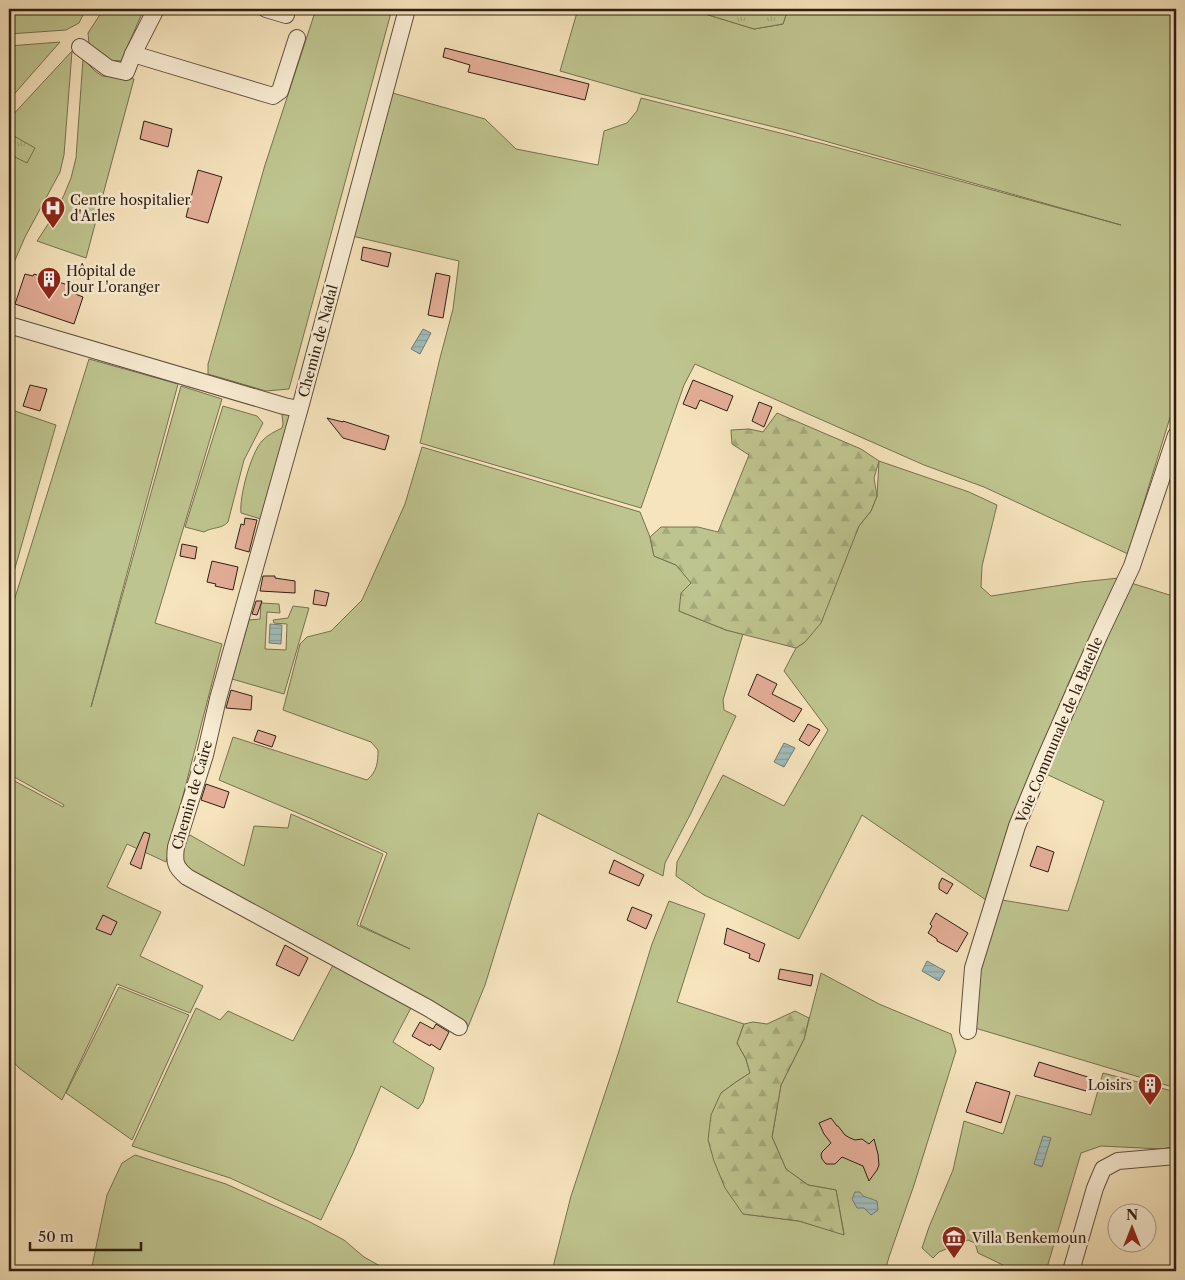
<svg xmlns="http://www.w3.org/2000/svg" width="1185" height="1280" viewBox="0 0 1185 1280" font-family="'Libre Caslon Text',serif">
	<defs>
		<pattern id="forest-firs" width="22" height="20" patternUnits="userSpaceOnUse" patternTransform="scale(1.25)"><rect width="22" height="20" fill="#bec48f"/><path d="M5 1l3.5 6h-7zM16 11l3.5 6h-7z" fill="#a4a87a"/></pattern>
		<pattern id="park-tufts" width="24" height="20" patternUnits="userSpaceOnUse" patternTransform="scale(1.25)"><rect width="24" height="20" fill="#bec48f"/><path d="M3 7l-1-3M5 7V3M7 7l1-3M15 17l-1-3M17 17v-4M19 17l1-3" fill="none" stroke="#a4a87a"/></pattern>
		<pattern id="water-rules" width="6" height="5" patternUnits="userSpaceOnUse" patternTransform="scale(1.25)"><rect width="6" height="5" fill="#a1bcbb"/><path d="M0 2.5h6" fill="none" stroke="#8ba1a0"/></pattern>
	</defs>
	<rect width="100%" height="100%" fill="#f6e4bd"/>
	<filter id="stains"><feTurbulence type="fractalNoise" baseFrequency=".004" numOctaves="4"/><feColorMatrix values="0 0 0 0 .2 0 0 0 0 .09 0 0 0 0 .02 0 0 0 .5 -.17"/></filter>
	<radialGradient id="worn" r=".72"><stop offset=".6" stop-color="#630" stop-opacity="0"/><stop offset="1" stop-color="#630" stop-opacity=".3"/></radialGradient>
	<!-- green -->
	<g fill="#bec48f" stroke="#767150">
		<polygon points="9,9 86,9 79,23 66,30 9,34"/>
		<polygon points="105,9 144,9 121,61 106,60 89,44 88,33 101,13"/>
		<polygon points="316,9 392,9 289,389 266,391 208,374 208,364 265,165"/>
		<polygon points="578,9 689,9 754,29 783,24 788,9 1176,9 1176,398 1128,554 984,487 924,465 695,364 684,385 641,508 420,443 440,358 453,309 459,261 352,236 389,92 485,119 516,149 598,165 604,131 627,123 637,111 641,98 824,144 1121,225 786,130 641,94 560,71"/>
		<polygon points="60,42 9,100 9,46"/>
		<polygon points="72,51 64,155 60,172 25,237 9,274 9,119"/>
		<polygon points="83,59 95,71 102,76 124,77 134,79 86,258 37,241 54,215 64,195 71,178 76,158"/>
		<polygon points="89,359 178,384 91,707 181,386 222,399 155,623 222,644 166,862 127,844 107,887 161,912 140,956 203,986 190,1013 117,984 62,1100 19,1068 9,1057 9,778 63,807 64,805 9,774 9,617"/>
		<path d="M 223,406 L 257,416 L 263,423 L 244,460 L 228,522 C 222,529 212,527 204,532 L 185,527 Z"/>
		<polygon points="9,409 56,425 9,589"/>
		<path d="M 286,412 L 295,413 L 264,520 L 241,513 C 239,497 251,453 262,441 C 267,435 276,431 282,428 L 283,424 L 282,415 Z"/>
		<path d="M 422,447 L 640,512 L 650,537 L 654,556 L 676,565 L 692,583 L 679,611 L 726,630 L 743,634 L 723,700 L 724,710 L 736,716 L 691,813 L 665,863 L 663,876 L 538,813 L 485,985 L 468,1027 L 438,1009 L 183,868 C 182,857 179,843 190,835 L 244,866 L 254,826 L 288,828 L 291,814 L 383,854 L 357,925 L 410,949 L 360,925 L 387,853 L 312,819 L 219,780 L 233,737 L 367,780 C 377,772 378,762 378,750 L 371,742 L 283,710 L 300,644 L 307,637 L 331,631 L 362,600 L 405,504 Z"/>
		<polygon points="879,461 969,492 997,505 982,566 981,587 991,596 1081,582 1119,578 1072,675 1037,759 986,900 862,815 799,939 704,895 676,876 677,862 723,775 784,806 828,730 784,671 796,648 805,642 851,544 859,526 871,511 877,496"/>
		<polygon points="1131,583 1176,597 1176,1088 975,1028 974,988 1002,900 1068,911 1104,801 1044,773"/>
		<polygon points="261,603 279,604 280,613 267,612 265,649 286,650 287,624 274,623 273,620 288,618 293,606 309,608 284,694 232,679 249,620 260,619"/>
		<polygon points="669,901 705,914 677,1002 744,1024 737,1043 746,1059 750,1073 736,1082 721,1093 743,1214 799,1221 844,1234 836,1190 808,1185 786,1169 772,1137 781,1085 804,1039 821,973 879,1004 951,1034 956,1051 914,1185 889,1257 885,1271 552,1271 571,1196 618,1054 652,944"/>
		<polygon points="333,965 412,1006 393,1042 434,1068 423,1102 418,1109 381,1086 353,1153 321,1220 230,1178 132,1146 196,1008 220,1020 228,1011 293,1041"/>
		<polygon points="119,987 189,1015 132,1140 66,1093"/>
		<polygon points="1103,1073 1176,1092 1176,1146 1162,1149 1101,1146 1081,1153 1046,1271 1018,1271 1019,1270 1005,1266 978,1253 975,1243 968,1240 939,1252 933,1258 922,1248 929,1227 953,1170 964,1121 1003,1134 1016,1095 1091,1115"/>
		<polygon points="135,1155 226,1184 308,1221 344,1240 364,1257 389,1271 91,1271 107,1195 122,1163"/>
	</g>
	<!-- forest -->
	<g fill="url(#forest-firs)" stroke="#767150">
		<polygon points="777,413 861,449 879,461 874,478 877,496 871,511 859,526 821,623 805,642 796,648 726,630 679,611 681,593 691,583 676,565 654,556 650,537 661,527 698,527 718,532 749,455 732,444 731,430 749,429 763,432"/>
		<polygon points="795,1011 809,1018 804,1039 781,1085 772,1137 786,1169 808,1185 836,1190 844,1235 799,1221 743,1214 725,1188 714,1161 708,1140 711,1115 721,1093 736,1082 750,1073 746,1059 737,1043 744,1024 753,1022 767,1024"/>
	</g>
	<!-- park -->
	<g fill="url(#park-tufts)" stroke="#767150">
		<polygon points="689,9 788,9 783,24 754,29"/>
		<polygon points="14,136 35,148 27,163 9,154 9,145"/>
	</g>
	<!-- water -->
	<g fill="url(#water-rules)" stroke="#737d77">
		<polygon points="423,329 431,333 420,354 411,349"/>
		<polygon points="270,624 282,625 281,644 269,643"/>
		<polygon points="784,743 795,748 784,767 774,762"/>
		<polygon points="927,961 945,971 939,981 922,971"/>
		<polygon points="1043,1136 1051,1138 1042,1167 1034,1164"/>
		<polygon points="855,1192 860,1192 863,1196 877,1201 878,1210 871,1215 864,1208 857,1208 852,1199"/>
	</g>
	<!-- building -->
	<g fill="#e4ae97" stroke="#2e1e11">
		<polygon points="445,48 589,84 585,100 468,72 470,65 443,57"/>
		<polygon points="144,121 172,129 168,147 140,139"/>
		<polygon points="198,170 222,177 208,223 186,217"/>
		<polygon points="363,247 391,253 388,267 361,260"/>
		<polygon points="436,273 450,276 443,318 428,315"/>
		<polygon points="25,274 33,276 34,274 74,287 73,293 83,297 74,324 15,304"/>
		<polygon points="693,380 733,396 727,411 700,400 696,409 683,404"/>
		<polygon points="30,385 47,389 40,411 23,406"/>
		<polygon points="759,402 772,407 764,427 752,421"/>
		<polygon points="327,418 343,422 343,421 389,436 385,450 343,438"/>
		<polygon points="245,518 257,520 249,552 235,548 241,524 244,525"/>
		<polygon points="182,544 197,547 195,559 180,556"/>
		<polygon points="212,561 238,567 233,590 215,586 216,584 207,582"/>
		<polygon points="263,576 275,576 275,578 295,581 295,593 260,591"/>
		<polygon points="315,590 329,593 326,606 313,604"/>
		<polygon points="256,601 262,601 257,615 252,614"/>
		<polygon points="757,674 777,684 772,694 802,709 794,722 748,695"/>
		<polygon points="231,690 252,696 251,710 226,708"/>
		<polygon points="808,724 820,730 809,746 799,740"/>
		<polygon points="258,730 276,736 272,747 254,741"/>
		<polygon points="206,784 229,792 224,808 201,800"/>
		<polygon points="144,832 150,834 141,869 130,864"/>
		<polygon points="1037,846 1054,852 1048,872 1030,866"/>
		<polygon points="614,860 644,875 639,886 609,873"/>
		<polygon points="942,878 953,884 947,894 939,889 939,884"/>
		<polygon points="632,907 652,915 646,929 627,920"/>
		<polygon points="936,913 968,933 957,952 937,941 937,939 928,933 932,926 930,924"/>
		<polygon points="103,915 117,922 111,935 96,929"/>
		<polygon points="727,928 765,944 759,962 749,958 750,954 724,944"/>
		<polygon points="285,945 308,958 299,976 276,965"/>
		<polygon points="780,969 813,975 811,986 778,979"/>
		<polygon points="420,1022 433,1029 436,1024 449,1032 440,1050 431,1044 430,1046 412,1036"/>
		<polygon points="1039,1062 1091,1078 1086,1091 1034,1076"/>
		<polygon points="976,1082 1010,1092 1001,1123 966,1112"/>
		<polygon points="831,1118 837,1126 838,1126 845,1135 850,1138 855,1140 862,1139 869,1144 874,1139 878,1154 879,1165 877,1170 869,1181 863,1166 842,1157 835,1164 826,1164 822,1159 821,1155 822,1152 831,1143 824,1134 819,1123"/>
	</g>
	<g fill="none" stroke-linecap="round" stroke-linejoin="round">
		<defs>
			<g id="minor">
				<polyline points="266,9 286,15"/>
				<path d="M 407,9 L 301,404 L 218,699 L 205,755 L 176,847 C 174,862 175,867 187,877 L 428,1008 L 459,1027"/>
				<polyline points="80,47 108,68 126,72 133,54 273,96 280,91 297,38"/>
				<polyline points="133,54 156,9"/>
				<polyline points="9,325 284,406 299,409"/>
				<polyline points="968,1031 973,968 1017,826 1043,763 1099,636 1132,566 1176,435"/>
				<polyline points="1071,1271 1095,1188 1103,1169 1118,1161 1176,1156"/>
			</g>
		</defs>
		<!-- minor casing -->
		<use href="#minor" stroke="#60503c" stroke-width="18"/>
		<!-- minor -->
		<use href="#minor" stroke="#f9edd4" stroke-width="16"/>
	</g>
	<!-- icons -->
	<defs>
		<symbol id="hospital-pin" viewBox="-11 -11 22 30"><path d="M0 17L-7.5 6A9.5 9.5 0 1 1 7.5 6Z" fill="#8f2418" stroke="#f9edd4"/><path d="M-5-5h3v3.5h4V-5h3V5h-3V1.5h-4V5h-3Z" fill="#fff"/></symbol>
		<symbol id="building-pin" viewBox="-11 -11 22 30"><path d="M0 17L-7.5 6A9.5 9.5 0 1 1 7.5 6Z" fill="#8f2418" stroke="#f9edd4"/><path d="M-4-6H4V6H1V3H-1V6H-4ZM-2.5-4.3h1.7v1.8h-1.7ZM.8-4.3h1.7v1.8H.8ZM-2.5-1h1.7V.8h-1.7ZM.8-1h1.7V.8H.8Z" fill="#fff"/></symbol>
		<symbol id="museum-pin" viewBox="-11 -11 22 30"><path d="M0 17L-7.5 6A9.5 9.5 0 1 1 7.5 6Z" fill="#8f2418" stroke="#f9edd4"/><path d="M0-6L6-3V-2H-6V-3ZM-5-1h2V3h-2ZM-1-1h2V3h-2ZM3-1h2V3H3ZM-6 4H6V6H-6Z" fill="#fff"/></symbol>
	</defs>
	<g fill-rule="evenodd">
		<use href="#hospital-pin" x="39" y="194" width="28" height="38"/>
		<use href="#building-pin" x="35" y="265" width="28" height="38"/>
		<use href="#building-pin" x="1136" y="1071" width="28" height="38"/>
		<use href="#museum-pin" x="940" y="1224" width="28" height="38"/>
	</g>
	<g text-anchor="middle" stroke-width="5" stroke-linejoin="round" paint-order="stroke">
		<!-- poi labels -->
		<g font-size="14" fill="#2e1e11" stroke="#f9edd4" text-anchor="start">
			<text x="70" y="205">Centre hospitalier<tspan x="70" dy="16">d'Arles</tspan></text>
			<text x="66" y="276">Hôpital de<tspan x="66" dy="16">Jour L'oranger</tspan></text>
			<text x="1132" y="1090" text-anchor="end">Loisirs</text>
			<text x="972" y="1243">Villa Benkemoun</text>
		</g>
		<!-- street labels -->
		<g font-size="14" fill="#2e1e11" stroke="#f9edd4">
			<text transform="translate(318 341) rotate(-75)" y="5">Chemin de Nadal</text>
			<text transform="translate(1059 730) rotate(-67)" y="5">Voie Communale de la Batelle</text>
			<text transform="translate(192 795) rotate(-74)" y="5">Chemin de Caire</text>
		</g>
	</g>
	<!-- margin -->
	<rect width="1185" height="1280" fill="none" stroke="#f6e4bd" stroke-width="30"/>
	<rect x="10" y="10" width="1165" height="1260" fill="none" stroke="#2e1e11" stroke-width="2.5"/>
	<rect x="15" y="15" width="1155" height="1250" fill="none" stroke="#2e1e11"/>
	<!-- north arrow -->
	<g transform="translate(1132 1228)"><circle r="24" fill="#f9edd4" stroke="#a89a86"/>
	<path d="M0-4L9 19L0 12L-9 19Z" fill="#8f2418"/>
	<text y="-8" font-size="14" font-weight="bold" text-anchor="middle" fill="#2e1e11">N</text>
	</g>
	<!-- scale -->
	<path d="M30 1242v8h111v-8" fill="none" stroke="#2e1e11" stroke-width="2.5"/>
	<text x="38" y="1242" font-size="15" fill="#2e1e11" stroke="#f9edd4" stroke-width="4" paint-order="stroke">50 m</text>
	<rect width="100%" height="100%" filter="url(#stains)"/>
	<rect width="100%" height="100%" fill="url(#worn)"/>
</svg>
